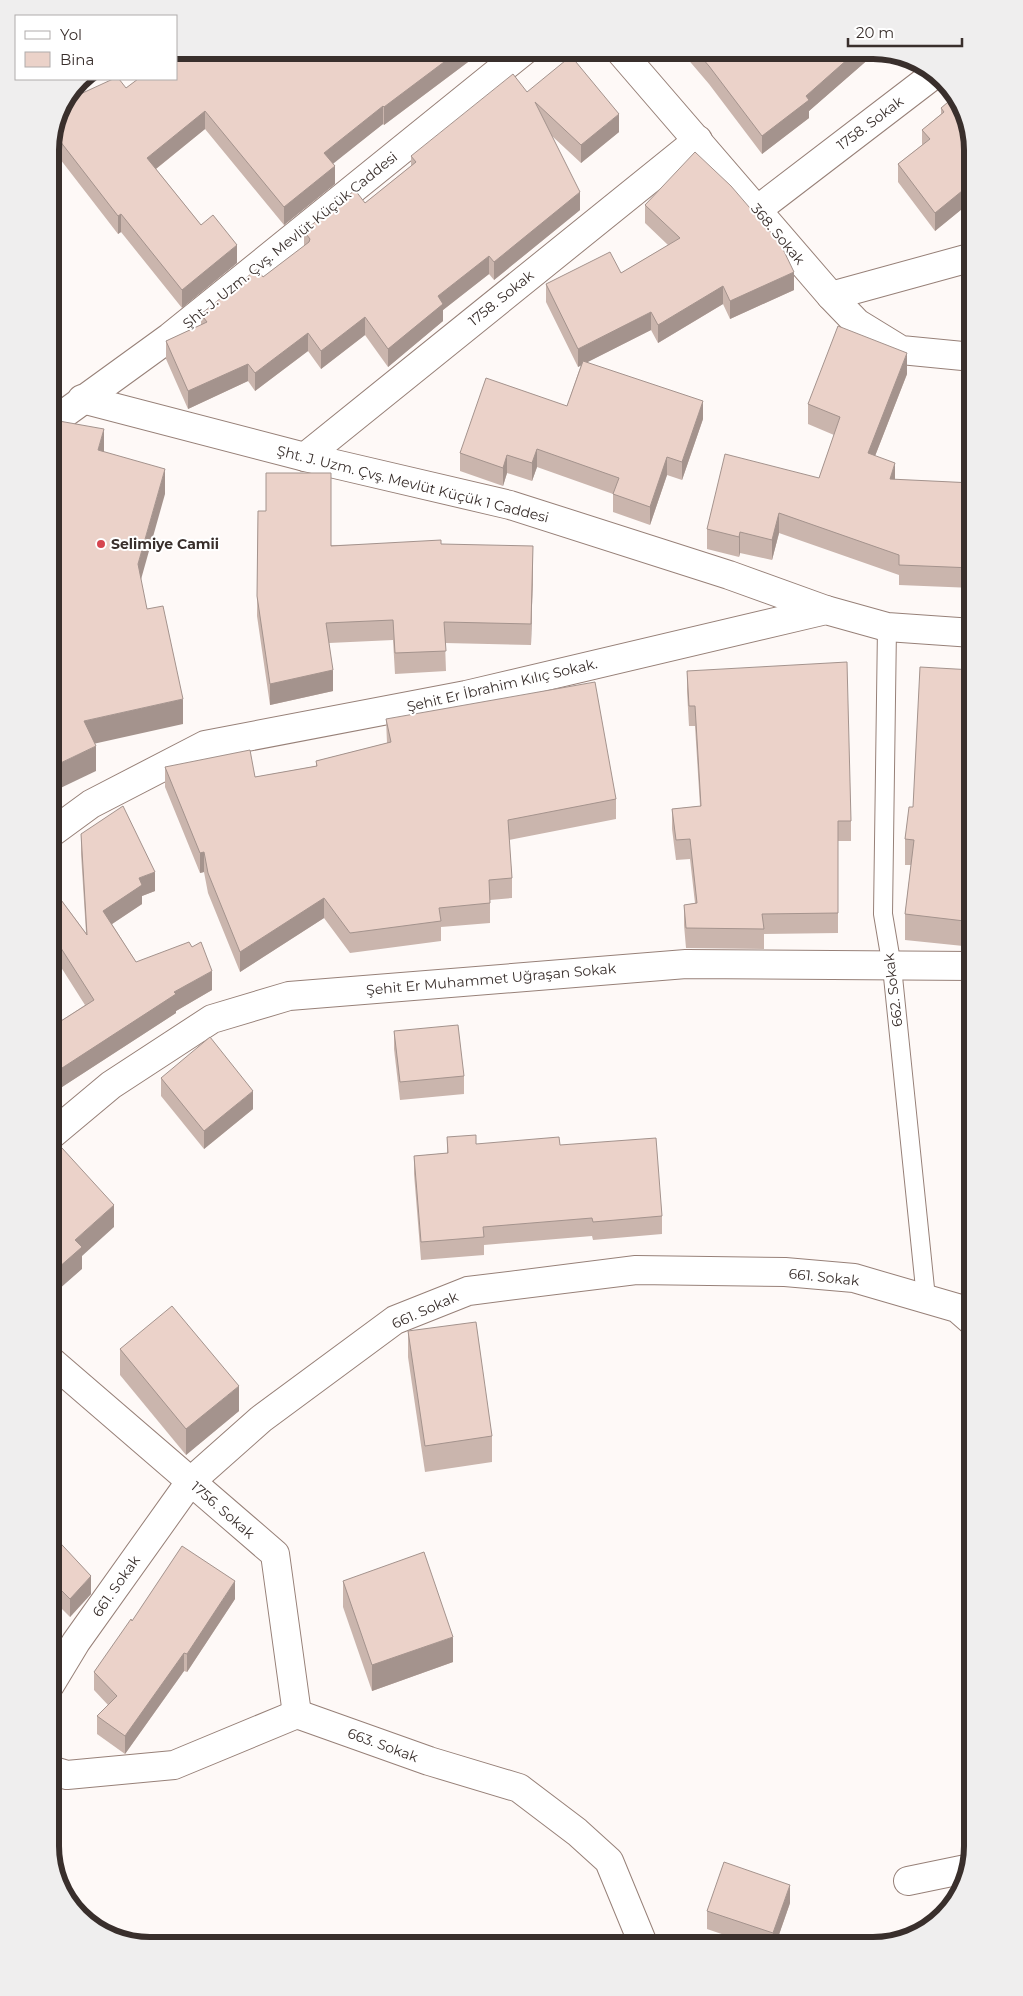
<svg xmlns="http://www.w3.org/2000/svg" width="1023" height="1996" viewBox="0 0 1023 1996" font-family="Montserrat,sans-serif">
	<rect width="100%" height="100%" fill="#fef9f7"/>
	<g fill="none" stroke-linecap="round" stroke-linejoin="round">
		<defs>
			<polyline id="service" points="887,627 883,914 892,967 926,1298"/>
			<g id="minor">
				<polyline points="619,50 831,296 857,323 901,350 973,357"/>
				<polyline points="757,210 936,73"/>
				<polyline points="831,296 973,257"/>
				<polyline points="82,399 305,457 510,505 729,575 826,610"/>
				<polyline points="50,424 170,337 525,50"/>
				<polyline points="305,457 698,140"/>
				<polyline points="50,834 91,804 205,745 466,695 826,610 887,627 973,633"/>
				<polyline points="50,1136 111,1085 212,1019 289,996 686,964 973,966"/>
				<polyline points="50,1360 275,1554 297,1714"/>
				<polyline points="50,1685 76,1642 190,1482 261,1419 395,1320 468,1291 636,1270 785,1272 854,1278 957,1308 973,1322"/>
				<polyline points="50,1770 67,1775 174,1765 297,1714 429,1761 519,1788 577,1832 609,1861 644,1946"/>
				<polyline points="908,1881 966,1869"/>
			</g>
		</defs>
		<!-- service casing -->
		<use href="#service" stroke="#978078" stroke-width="20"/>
		<!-- minor casing -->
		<use href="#minor" stroke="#978078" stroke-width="30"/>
		<!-- service -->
		<use href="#service" stroke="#fff" stroke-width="18"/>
		<!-- minor -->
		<use href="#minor" stroke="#fff" stroke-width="28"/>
	</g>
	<!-- wall -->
	<g fill="#cab5ad">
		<polygon points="176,50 484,50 384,125 383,124 333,163 335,184 284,225 205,129 156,169 201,225 237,263 182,308 121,232 118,234 50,146 50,143 60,106 126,88"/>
		<polygon points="680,50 880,50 895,56 888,61 879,50 809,111 809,118 762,154 709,84"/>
		<polygon points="527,92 619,132 581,163 552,136 580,210 494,280 489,274 443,310 443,321 388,367 365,335 321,369 308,351 255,391 248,381 188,409 166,359 166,341 201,325 201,314 263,277 304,246 304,231 365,203 411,166 411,156"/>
		<polygon points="951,93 966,112 973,149 973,200 935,231 898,182 898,164 922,145 922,130 941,114 941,108 951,100"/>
		<polygon points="645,205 794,290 730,319 723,304 658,343 651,330 587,362 703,419 682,480 667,475 650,525 613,512 613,494 537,467 532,481 507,473 503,486 460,471 460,453 567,406 581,365 578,367 546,302 546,284 621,273 668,245 645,223"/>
		<polygon points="907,374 875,456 895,480 973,483 973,588 899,585 899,575 779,533 772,560 740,553 739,557 707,549 707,529 819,478 834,435 808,424 808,404"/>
		<polygon points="258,511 331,545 441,544 533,567 531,645 445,643 446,671 395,674 393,640 329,643 333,691 270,705 257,616"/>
		<polygon points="973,670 973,947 905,940 905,914 911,865 905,865 905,839 913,807"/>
		<polygon points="687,671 851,821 851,841 838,841 838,933 764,934 764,949 686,948 684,925 684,905 695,903 690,859 676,860 672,829 672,809 700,806 695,726 689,726 687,691"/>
		<polygon points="386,719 616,799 616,819 509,840 512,878 512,898 490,900 490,923 441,927 441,941 350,953 324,918 240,972 208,893 204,872 200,873 165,787 165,767 255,777 316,766 316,761 387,743"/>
		<polygon points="81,834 155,891 142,896 142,904 112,924 136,962 212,990 176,1011 176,1013 62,1087 50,1069 50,1028 85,1005 59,964 50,885 86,933 81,854"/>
		<polygon points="394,1031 464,1076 464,1094 400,1100 394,1049"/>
		<polygon points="161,1078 253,1109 204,1149 161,1096"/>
		<polygon points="447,1137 476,1144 560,1145 662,1216 662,1234 593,1240 592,1236 484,1245 484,1255 421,1260 414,1174 414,1156 447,1153"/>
		<polygon points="408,1331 492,1436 492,1462 425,1472 408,1357"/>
		<polygon points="120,1349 239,1411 186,1455 120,1375"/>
		<polygon points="50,1532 91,1594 70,1617 50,1597"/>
		<polygon points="343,1581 453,1662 372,1691 343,1607"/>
		<polygon points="235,1599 187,1672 184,1671 125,1754 97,1734 97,1716 108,1705 94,1690 94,1672 132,1621"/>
		<polygon points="790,1903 775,1946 757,1946 707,1929 707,1911"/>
	</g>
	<!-- shaded-wall -->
	<g fill="#a4938d">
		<polygon points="460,50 484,50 384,125 384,107"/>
		<polygon points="858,50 879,50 809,111 809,118 762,154 762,136 806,96"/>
		<polygon points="888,53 895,56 888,61"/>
		<polygon points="383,106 383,124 324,171 324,153"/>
		<polygon points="205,111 205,129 147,176 147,158"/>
		<polygon points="619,114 619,132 581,163 581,145"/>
		<polygon points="335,166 335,184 284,225 284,207"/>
		<polygon points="973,182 973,200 935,231 935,213"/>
		<polygon points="580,192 580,210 494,280 494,262"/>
		<polygon points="52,207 52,231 50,232 50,209"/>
		<polygon points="121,214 121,232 118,234 118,216"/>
		<polygon points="237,245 237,263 182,308 182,290"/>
		<polygon points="489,256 489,274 443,310 443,321 388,367 388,349 438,296"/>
		<polygon points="794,272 794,290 730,319 730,301"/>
		<polygon points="723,286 723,304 658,343 658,325"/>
		<polygon points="651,312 651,330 578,367 578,349"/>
		<polygon points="365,317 365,335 321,369 321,351"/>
		<polygon points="308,333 308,351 255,391 255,373"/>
		<polygon points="907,353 907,374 868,474 868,453"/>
		<polygon points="248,364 248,381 188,409 188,391"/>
		<polygon points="703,401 703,419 682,480 682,462"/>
		<polygon points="104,429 104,454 98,450"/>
		<polygon points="537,449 537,467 532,481 532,463"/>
		<polygon points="507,455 507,473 503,486 503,468"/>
		<polygon points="667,457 667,475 650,525 650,507"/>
		<polygon points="895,463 895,483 890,479"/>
		<polygon points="165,469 165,494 138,590 138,564"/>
		<polygon points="779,513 779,533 772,560 772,540"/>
		<polygon points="740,532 740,553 739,557 739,537"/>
		<polygon points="533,546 533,567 531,645 531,624"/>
		<polygon points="333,670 333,691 270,705 270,684"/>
		<polygon points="183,699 183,724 84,746 84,721"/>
		<polygon points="96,746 96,771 50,793 50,768"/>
		<polygon points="204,852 204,872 200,873 200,853"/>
		<polygon points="155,872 155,891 142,896 142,904 103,930 103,911 139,878"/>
		<polygon points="324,898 324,918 240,972 240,952"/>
		<polygon points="59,945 59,964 50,971 50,951"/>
		<polygon points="212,971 212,990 176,1011 176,1013 62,1087 62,1068 174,992"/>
		<polygon points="253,1091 253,1109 204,1149 204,1131"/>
		<polygon points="114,1205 114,1227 82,1256 82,1269 50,1297 50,1275 75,1240"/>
		<polygon points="239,1386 239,1411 186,1455 186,1429"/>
		<polygon points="91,1576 91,1594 70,1617 70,1599"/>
		<polygon points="235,1581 235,1599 187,1672 187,1654"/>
		<polygon points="453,1637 453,1662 372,1691 372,1665"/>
		<polygon points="184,1653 184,1671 125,1754 125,1736"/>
		<polygon points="790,1885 790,1903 775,1946 773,1946 773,1933"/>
	</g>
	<!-- building -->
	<g fill="#ebd2c9" stroke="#a4938d">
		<polygon points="176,50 460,50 384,107 383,106 324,153 335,166 284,207 205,111 147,158 201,225 213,215 237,245 182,290 121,214 118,216 53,132 60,106 63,102 113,79 119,79 126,88 138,79 176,79"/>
		<polygon points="695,50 858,50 806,96 809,100 762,136 709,66"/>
		<polygon points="571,56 619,114 581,145 535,102 580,192 494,262 489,256 438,296 443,304 388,349 365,317 321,351 308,333 255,373 248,364 188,391 166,341 207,322 201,314 257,269 263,277 309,242 310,239 304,231 355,190 365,203 416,162 411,156 513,74 527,92"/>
		<polygon points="954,97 966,112 973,149 973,182 935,213 898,164 930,139 922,130 944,112 941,108"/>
		<polygon points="695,152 731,186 780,243 794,272 730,301 723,286 658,325 651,312 578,349 546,284 610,252 621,273 680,238 645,205"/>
		<polygon points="838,326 907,353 868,453 895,463 890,479 973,483 973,568 899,565 899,555 779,513 772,540 740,532 739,537 707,529 725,454 819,478 840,417 808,404"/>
		<polygon points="583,361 703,401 682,462 667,457 650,507 613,494 619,478 537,449 532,463 507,455 503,468 460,453 486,378 567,406"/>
		<polygon points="59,421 104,429 98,450 165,469 138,564 147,609 163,606 183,699 84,721 96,746 50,768 50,435"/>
		<polygon points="266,473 331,473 331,546 441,540 441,544 533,546 531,624 444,622 446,651 395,653 393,620 326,623 333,670 270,684 257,596 258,511 266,511"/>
		<polygon points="847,662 851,821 838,821 838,913 762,914 764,929 686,928 684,905 697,903 690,839 676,840 672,809 701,806 695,706 689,706 687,671"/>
		<polygon points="920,667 973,670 973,922 905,914 914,840 905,839 909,807 913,807"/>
		<polygon points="595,682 616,799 508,820 512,878 489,880 490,903 439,908 441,921 350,933 324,898 240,952 208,873 204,852 200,853 165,767 250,750 255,777 317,766 316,761 391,742 386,719"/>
		<polygon points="123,806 155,872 139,878 142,885 103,911 136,962 189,942 192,947 201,942 212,971 174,992 176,994 62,1068 50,1050 50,1028 94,1000 59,945 50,951 50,885 87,935 81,834"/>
		<polygon points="458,1025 464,1076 400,1082 394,1031"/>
		<polygon points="210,1037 253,1091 204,1131 161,1078"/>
		<polygon points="476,1135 476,1144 559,1137 560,1145 656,1138 662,1216 593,1222 592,1218 483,1227 484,1237 421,1242 414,1156 448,1153 447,1137"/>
		<polygon points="62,1148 114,1205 75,1240 82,1247 50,1275 50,1159"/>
		<polygon points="172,1306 239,1386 186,1429 120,1349"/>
		<polygon points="476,1322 492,1436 425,1446 408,1331"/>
		<polygon points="50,1532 91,1576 70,1599 50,1579"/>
		<polygon points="182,1546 235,1581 187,1654 184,1653 125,1736 97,1716 117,1696 94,1672 131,1619 132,1621"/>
		<polygon points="424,1552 453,1637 372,1665 343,1581"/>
		<polygon points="724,1862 790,1885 773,1933 707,1911"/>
	</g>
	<!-- markers -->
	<circle fill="#d6454f" stroke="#fff" stroke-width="2" cx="101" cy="544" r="5"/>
	<g text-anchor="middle" stroke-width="4" stroke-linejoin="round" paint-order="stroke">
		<!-- street labels -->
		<g font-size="14" fill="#392f2c" stroke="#fff">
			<text transform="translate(870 123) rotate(-37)" y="5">1758. Sokak</text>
			<text transform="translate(778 234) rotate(50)" y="5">368. Sokak</text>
			<text transform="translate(290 240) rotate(-39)" y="5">Şht. J. Uzm. Çvş. Mevlüt Küçük Caddesi</text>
			<text transform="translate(501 298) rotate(-39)" y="5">1758. Sokak</text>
			<text transform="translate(413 484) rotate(14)" y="5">Şht. J. Uzm. Çvş. Mevlüt Küçük 1 Caddesi</text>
			<text transform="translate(502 685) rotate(-13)" y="5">Şehit Er İbrahim Kılıç Sokak.</text>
			<text transform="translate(491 979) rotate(-5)" y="5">Şehit Er Muhammet Uğraşan Sokak</text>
			<text transform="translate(893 990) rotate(-97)" y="5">662. Sokak</text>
			<text transform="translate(824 1277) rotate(6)" y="5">661. Sokak</text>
			<text transform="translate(425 1310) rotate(-24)" y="5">661. Sokak</text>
			<text transform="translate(223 1510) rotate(41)" y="5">1756. Sokak</text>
			<text transform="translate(116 1586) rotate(-55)" y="5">661. Sokak</text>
			<text transform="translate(383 1745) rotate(20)" y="5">663. Sokak</text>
		</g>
		<!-- poi labels -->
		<g font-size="14" font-weight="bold" fill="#392f2c" stroke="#fff" text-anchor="start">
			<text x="111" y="549">Selimiye Camii</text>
		</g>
	</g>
	<!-- crop -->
	<path d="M0 0H1023V1996H0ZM150 59H873A91 91 0 0 1 964 150V1846A91 91 0 0 1 873 1937H150A91 91 0 0 1 59 1846V150A91 91 0 0 1 150 59Z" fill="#efeeee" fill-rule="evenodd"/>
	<path fill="none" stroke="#392f2c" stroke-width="6" d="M150 59H873A91 91 0 0 1 964 150V1846A91 91 0 0 1 873 1937H150A91 91 0 0 1 59 1846V150A91 91 0 0 1 150 59Z"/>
	<!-- legend -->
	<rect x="15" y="15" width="162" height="65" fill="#ffffff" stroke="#b0acab"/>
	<rect x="25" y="31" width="25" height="8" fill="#ffffff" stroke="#b0acab"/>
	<text x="60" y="40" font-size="15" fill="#392f2c">Yol</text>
	<rect x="25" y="52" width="25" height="15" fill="#ebd2c9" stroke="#b0acab"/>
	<text x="60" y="65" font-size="15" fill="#392f2c">Bina</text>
	<!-- scale -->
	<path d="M848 38v8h114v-8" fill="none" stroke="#392f2c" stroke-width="2.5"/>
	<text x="856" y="38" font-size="15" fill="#392f2c" stroke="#ffffff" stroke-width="4" paint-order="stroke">20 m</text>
</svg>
